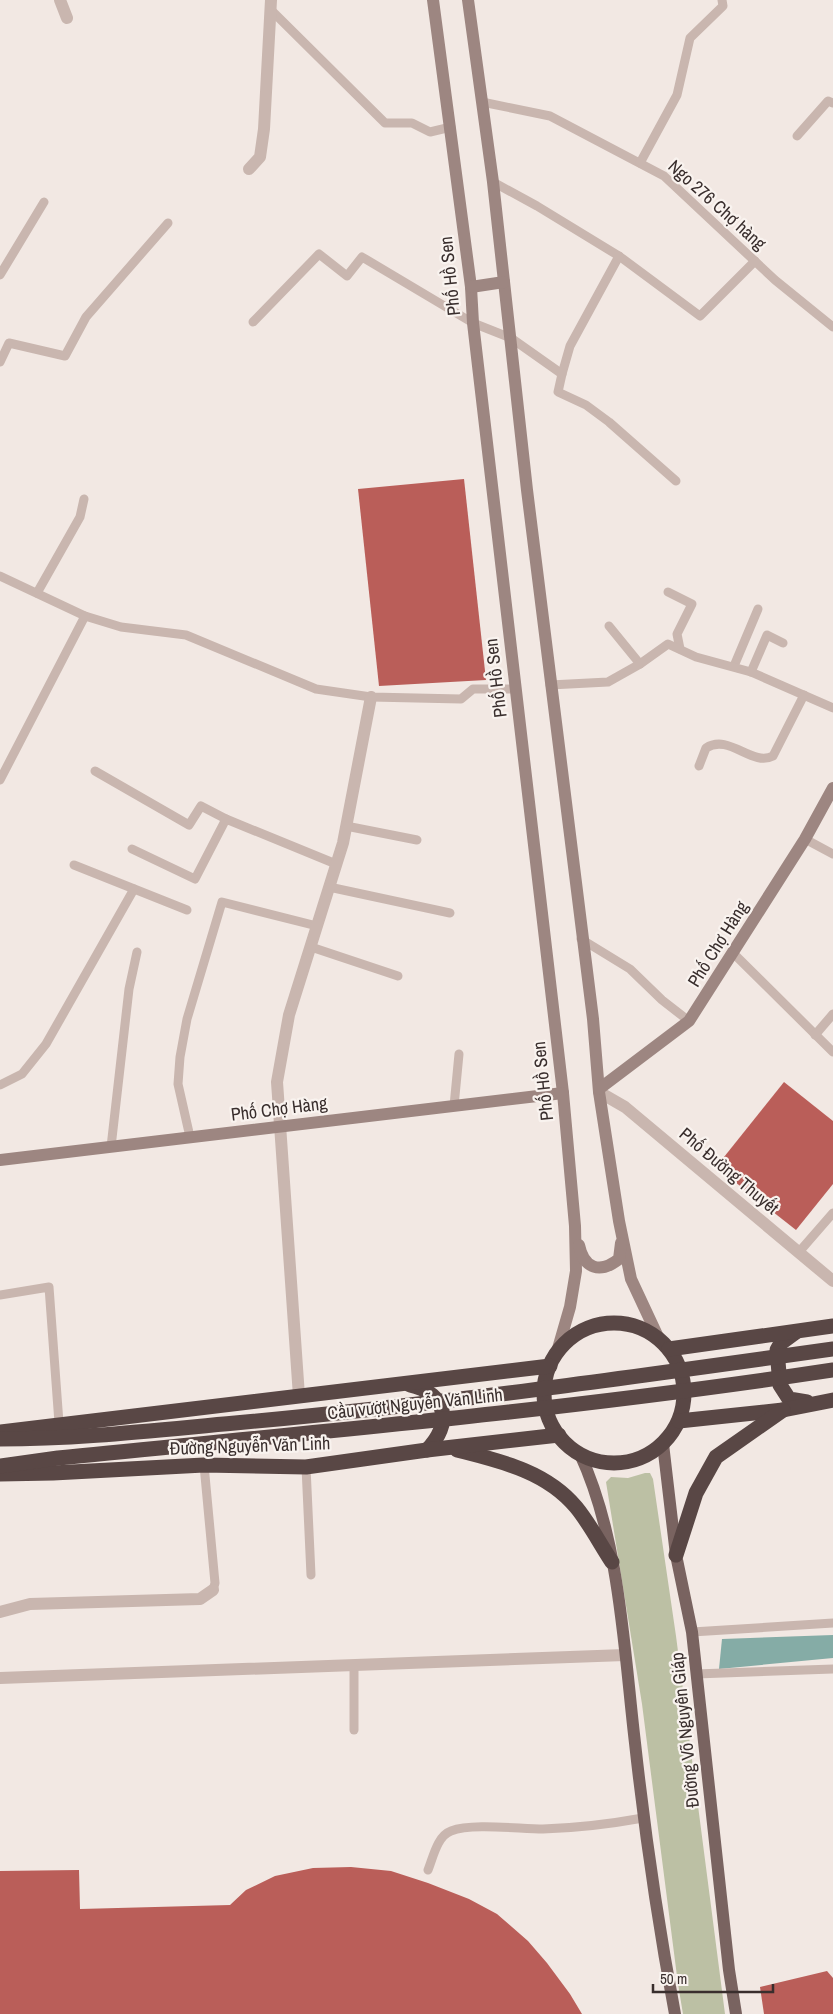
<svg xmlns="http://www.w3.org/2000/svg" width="833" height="2014" viewBox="0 0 833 2014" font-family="'Archivo Narrow',sans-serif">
	<rect width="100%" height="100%" fill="#f2e8e3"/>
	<!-- green -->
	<polygon fill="#bcc0a4" points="645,1473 650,1473 653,1479 676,1636 725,2014 683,2014 678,1984 642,1704 606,1482 611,1477 628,1478"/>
	<!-- water -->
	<polygon fill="#85aca6" points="833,1635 833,1658 719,1669 722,1639"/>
	<!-- building -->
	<g fill="#ba5e59">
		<polygon points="464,479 486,680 379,686 358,489"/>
		<polygon points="784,1082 833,1121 833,1184 796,1230 716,1167"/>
		<polygon points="351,1867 391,1871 428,1883 469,1899 497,1914 528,1941 547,1963 570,1994 582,2014 0,2014 0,1871 79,1870 80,1909 230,1905 246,1890 275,1876 313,1868"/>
		<polygon points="827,1971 833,1978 833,2014 764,2014 760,1987"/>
	</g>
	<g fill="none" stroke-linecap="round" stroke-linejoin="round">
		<!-- lane -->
		<g stroke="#c9b6af" stroke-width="9">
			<polyline points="270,9 385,123 412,123 430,132 451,127"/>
			<polyline points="482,102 550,116 664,176 775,280 833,327"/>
			<polyline points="797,136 828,101 833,103"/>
			<polyline points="640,163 677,95 690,38 723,6 722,0"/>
			<polyline points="493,182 537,206 619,256 700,316 755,261"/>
			<polyline points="0,275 44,202"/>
			<polyline points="253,322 319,254 347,276 362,257 473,323 511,338 562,374 558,392 586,405 609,422 676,481"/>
			<polyline points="0,362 9,343 65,356 86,317 168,223"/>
			<polyline points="562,374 570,346 619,256"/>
			<polyline points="0,576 85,616 121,627 186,635 316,689 371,697 461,699 473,689 515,689"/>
			<polyline points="668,592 692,604 677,634 680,649"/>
			<polyline points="37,593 80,517 84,499"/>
			<polyline points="609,626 640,664"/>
			<polyline points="734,666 758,609"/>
			<polyline points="751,672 767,635 783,643"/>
			<polyline points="550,685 608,682 640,664 668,644 696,657 751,672 833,708"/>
			<path d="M 699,766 L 706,748 C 729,733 752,767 773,756 L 804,695"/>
			<polyline points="95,771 189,825 201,806 226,819"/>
			<polyline points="0,780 85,616"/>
			<polyline points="346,826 417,840"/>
			<polyline points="805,839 833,854"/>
			<polyline points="132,849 195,879 226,819 336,864"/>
			<polyline points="74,865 187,910"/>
			<polyline points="329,887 450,913"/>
			<polyline points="581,939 630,969 662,1000 689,1021"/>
			<polyline points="311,947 398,976"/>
			<polyline points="732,952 833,1052"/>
			<polyline points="815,1035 833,1014"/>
			<polyline points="0,1085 22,1074 46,1044 134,889"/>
			<polyline points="454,1106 459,1054"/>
			<polyline points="190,1137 178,1084 180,1057 187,1019 222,902 317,926"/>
			<polyline points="111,1147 129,989 137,952"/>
			<polyline points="799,1252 833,1213"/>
			<polyline points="0,1295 49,1287 59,1423"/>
			<polyline points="204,1465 215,1583 213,1590"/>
			<polyline points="306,1467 311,1575"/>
			<polyline points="692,1632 833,1623"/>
			<polyline points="354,1665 354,1730"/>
			<polyline points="696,1674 833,1669"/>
			<path d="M 428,1870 C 433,1858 437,1836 451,1831 C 472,1823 519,1829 543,1829 C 577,1828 610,1824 643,1818"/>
		</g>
		<!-- street -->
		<g stroke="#c9b6af" stroke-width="12">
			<polyline points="60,0 67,18"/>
			<polyline points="249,169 260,157 264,129 271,0"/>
			<polyline points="599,1092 625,1107 833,1281"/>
			<polyline points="299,1396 277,1082 289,1015 343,843 371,697"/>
			<polyline points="0,1612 30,1604 200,1599 213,1590"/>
			<polyline points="0,1678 625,1655"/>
		</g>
		<!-- secondary -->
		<g stroke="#9d8681" stroke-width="12">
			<polyline points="433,0 471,287 473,323 563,1093 575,1226 576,1271 570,1307 557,1352"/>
			<polyline points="468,0 493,182 527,490 593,1019 599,1092 619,1221 631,1279 659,1339"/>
			<polyline points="471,287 504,282"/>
			<polyline points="599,1089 689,1021 805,839 833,788"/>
			<polyline points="0,1160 563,1093"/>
			<path d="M 579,1245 C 584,1269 600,1274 619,1259 L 621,1243"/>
		</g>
		<!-- primary -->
		<g stroke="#796360" stroke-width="12">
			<polyline points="663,1444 676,1555 692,1632 729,1970 736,2014"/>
			<path d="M 580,1454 C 620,1540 624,1650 635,1743 C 645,1834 658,1924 675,2014"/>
		</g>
		<!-- highway -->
		<g stroke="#594745" stroke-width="15">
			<circle cx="614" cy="1393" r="70"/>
			<polyline points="796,1332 781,1343 777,1350 780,1385 789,1399 807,1402"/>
			<polyline points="669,1349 833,1326"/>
			<path d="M 410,1385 C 448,1394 452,1424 427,1450"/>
			<polyline points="679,1421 783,1410 833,1400"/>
			<polyline points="0,1432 550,1366"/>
			<path d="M 457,1450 C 500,1461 546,1471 576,1507 C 590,1524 600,1544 612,1562"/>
			<polyline points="0,1474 53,1473 204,1465 306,1467 427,1450 559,1435"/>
			<polyline points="676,1555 696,1493 716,1457 783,1410"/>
		</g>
		<!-- highway-bridge -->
		<g stroke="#594745" stroke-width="15">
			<path d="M 0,1439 C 79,1439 157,1430 235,1423 C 435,1405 634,1377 833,1349"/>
			<path d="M 0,1466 L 58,1458 C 317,1432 576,1409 833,1370"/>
		</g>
	</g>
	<g text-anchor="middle" stroke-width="4.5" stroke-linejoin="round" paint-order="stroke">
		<!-- street labels -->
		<g font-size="18" fill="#392e2d" stroke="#f9f3ef">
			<text transform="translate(717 205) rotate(42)" y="6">Ngo 276 Chợ hàng</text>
			<text transform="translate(450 276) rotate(-96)" y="6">Phố Hồ Sen</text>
			<text transform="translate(496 678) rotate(-97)" y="6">Phố Hồ Sen</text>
			<text transform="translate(718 944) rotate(-58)" y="6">Phố Chợ Hàng</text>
			<text transform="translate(543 1081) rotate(-96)" y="6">Phố Hồ Sen</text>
			<text transform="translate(279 1109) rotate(-7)" y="6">Phố Chợ Hàng</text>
			<text transform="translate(729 1171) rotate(40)" y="6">Phố Đường Thuyết</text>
			<text transform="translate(415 1404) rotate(-6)" y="6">Cầu vượt Nguyễn Văn Linh</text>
			<text transform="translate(250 1446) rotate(-2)" y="6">Đường Nguyễn Văn Linh</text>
			<text transform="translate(685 1730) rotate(-96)" y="6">Đường Võ Nguyên Giáp</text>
		</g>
	</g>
	<!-- scale -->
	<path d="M653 1984v8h120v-8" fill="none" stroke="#392e2d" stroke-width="2.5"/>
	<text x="660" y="1984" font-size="15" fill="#392e2d" stroke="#f9f3ef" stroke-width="4" paint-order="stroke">50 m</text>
</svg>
